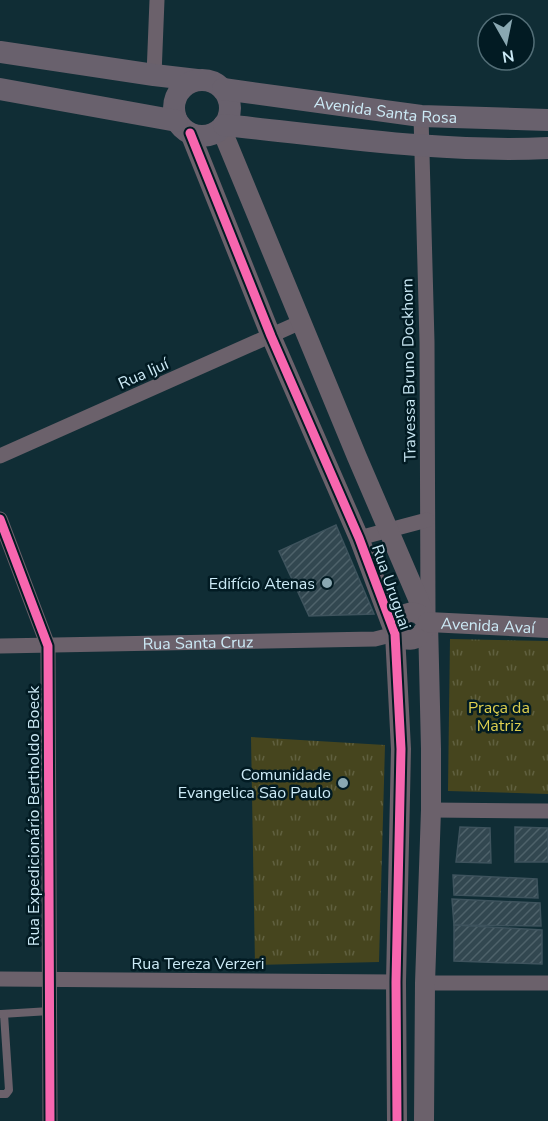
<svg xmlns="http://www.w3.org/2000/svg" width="548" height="1121" viewBox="0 0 548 1121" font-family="'Nunito Sans',sans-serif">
	<defs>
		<pattern id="grass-tufts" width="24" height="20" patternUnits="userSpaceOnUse" patternTransform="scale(1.5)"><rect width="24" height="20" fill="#46451e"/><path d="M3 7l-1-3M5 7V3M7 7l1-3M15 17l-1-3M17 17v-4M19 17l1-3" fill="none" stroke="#60603f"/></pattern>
		<pattern id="building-hatch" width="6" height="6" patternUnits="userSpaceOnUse" patternTransform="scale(1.5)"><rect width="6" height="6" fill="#324750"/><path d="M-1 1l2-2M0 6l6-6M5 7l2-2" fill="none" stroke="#4e626a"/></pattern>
	</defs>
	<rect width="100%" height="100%" fill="#102d35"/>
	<!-- grass -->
	<g fill="url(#grass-tufts)">
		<polygon points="450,639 548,641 548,794 448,791"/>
		<polygon points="251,737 385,745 379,962 255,965"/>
	</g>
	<!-- building -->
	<g fill="url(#building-hatch)" stroke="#3e535d" stroke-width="1.5">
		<polygon points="336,525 374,614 309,616 279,551"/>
		<polygon points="460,827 490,828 491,863 456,862"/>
		<polygon points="515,827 548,828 548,862 515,862"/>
		<polygon points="453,875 537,879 538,898 454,895"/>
		<polygon points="452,899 540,903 541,926 454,925"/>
		<polygon points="454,925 542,930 542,964 454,961"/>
	</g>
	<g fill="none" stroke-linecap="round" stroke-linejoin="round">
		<!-- service -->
		<g stroke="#6b616b" stroke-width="8">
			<polyline points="1,1014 50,1011"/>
			<polyline points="0,1094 6,1094 9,1090 4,1014"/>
		</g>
		<!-- minor -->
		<g stroke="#6b616b" stroke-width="15">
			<polyline points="154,75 157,0"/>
			<polyline points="421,116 427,342 428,616"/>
			<polyline points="0,456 301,322"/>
			<polyline points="0,519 48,646 50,1121"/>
			<polyline points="359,538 427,520"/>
			<path id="s1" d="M 0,646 L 375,639 L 395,634"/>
			<polyline points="431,810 548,811"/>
			<polyline points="0,979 396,982"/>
			<polyline points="425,983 548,983"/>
		</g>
		<!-- tertiary -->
		<g stroke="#6b616b" stroke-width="20">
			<polyline points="221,128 357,457 428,622 431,749 431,810 425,983 424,1121"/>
			<polyline points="190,133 271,336 359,538 395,634 401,749 396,982 397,1121"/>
			<path d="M 412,612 L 419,614 L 428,622 C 420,640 412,645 395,634 C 397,621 397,615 412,612 Z"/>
			<path id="s2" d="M 428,622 L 548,628"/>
		</g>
		<!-- secondary -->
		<g stroke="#69616d" stroke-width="22">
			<polyline points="0,52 154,75 197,80"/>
			<circle cx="202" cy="108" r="28"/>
			<polyline points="0,89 177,121"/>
			<path id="s3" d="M 223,89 L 421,116 L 548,120"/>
			<path d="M 224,125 C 331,136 440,153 548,148"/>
		</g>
		<defs>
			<g id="cycleway">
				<polyline points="190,133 271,336 359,538 395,634 401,749 396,982 397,1121"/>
				<polyline points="0,519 48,646 50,1121"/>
			</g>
		</defs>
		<!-- cycleway casing -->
		<use href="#cycleway" stroke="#021b23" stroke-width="13"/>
		<!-- cycleway -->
		<use href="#cycleway" stroke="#f766af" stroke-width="9"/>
	</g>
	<!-- markers -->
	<g fill="#8aa8b2" stroke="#021b23" stroke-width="2">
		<circle cx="327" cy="583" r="6"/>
		<circle cx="343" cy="783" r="6"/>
	</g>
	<g text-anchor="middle" stroke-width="5" stroke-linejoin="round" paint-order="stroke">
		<!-- street labels -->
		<g font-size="16" fill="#cceaf6" stroke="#021b23">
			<text dy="6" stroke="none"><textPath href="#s3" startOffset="164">Avenida Santa Rosa</textPath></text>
			<text transform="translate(408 370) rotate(-91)" y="6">Travessa Bruno Dockhorn</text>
			<text transform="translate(143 373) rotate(-24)" y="6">Rua Ijuí</text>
			<text transform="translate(392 587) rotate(71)" y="6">Rua Uruguai</text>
			<text dy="6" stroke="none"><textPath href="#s2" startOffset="60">Avenida Avaí</textPath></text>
			<text dy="6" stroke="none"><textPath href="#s1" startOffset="198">Rua Santa Cruz</textPath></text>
			<text transform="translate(33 816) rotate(-90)" y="6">Rua Expedicionário Bertholdo Boeck</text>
			<text x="198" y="969">Rua Tereza Verzeri</text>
		</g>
		<!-- poi labels -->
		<g font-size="16" fill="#cceaf6" stroke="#021b23" text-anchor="end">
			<text x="315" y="589">Edifício Atenas</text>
			<text x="331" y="780">Comunidade<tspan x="331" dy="18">Evangelica São Paulo</tspan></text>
		</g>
		<!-- park labels -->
		<g font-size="16" fill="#dfd04f" stroke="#021b23">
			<text x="499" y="713">Praça da<tspan x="499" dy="18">Matriz</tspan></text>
		</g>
	</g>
	<!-- north arrow -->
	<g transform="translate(506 42) rotate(171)"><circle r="28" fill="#021b23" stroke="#536e77" stroke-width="1.5"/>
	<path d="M0-4.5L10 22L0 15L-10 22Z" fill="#8aa8b2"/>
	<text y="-9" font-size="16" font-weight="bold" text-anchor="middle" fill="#cceaf6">N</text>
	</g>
</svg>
